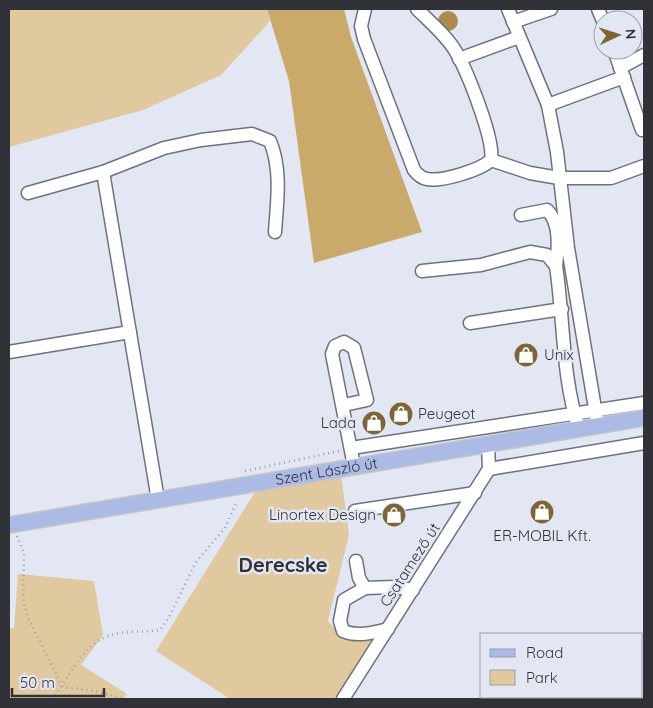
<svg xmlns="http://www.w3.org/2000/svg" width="653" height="708" viewBox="0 0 653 708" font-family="Quicksand,sans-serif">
	<rect width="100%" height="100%" fill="#e3e7f3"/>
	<!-- green -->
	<g fill="#e0c99e">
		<polygon points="9,9 267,9 270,21 221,75 143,110 9,147"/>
		<polygon points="341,474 349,535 328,621 342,637 388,638 349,699 230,699 156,651 258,487"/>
		<polygon points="18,574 94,581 103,635 81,665 127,694 123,699 9,699 9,629 14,628"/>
	</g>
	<!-- forest -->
	<polygon fill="#c9aa6b" points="267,9 344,9 351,37 422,232 314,263 289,81"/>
	<!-- water -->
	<circle fill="#ab8c4e" cx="448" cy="21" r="10"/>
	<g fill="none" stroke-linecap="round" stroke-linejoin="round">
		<defs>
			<g id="minor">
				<path d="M 365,9 L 361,26 L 364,39 L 414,170 C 417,174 421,178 427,179 C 441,182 481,170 491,160 C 495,140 467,71 456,52 C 447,36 430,22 417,9"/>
				<polyline points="508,9 548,105 624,77"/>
				<polyline points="598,9 603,21"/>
				<polyline points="513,22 551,9"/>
				<polyline points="614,50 642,130 644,129"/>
				<polyline points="459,59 519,37"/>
				<polyline points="620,68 644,55"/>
				<polyline points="548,105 557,152 568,248 598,426"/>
				<polyline points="491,160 530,173 559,178 611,178 644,166"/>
				<polyline points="103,172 158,500"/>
				<path d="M 28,193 L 103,172 L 164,148 L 201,140 L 252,134 L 270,141 C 282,170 277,202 275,232"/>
				<path d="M 521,215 L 547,210 C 561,223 558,249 556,266"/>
				<path d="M 422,271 L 481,265 L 530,252 L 547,255 L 556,266 C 564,320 562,378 579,429"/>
				<polyline points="470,323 562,309"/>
				<polyline points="9,352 130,332"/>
				<polyline points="344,405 367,400 354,348 344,342 335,346 332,354 354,466"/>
				<polyline points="351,448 644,403"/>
				<polyline points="489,469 644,443"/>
				<polyline points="355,511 475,493"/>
				<polyline points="356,561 359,578 365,588 395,587 413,590"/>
				<path d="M 365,588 L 344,600 L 340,621 L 343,631 C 357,637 373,633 388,629"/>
				<polyline points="343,699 489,469 488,444"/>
			</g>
			<g id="major">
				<path id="s1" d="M 9,525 L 644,418"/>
			</g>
		</defs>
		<!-- minor casing -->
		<use href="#minor" stroke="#6e727d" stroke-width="15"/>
		<!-- major casing -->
		<use href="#major" stroke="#c5c6c7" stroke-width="18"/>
		<!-- path -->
		<g stroke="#9da0aa" stroke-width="2.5" stroke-dasharray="1 4" stroke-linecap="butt">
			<polyline points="245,471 339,451"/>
			<polyline points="17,536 24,553 23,599 28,618 63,687 95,691 124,699"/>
			<path d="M 52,699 C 71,676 80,645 111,635 C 126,630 144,633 160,630 L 168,619 L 196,562 L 225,528 L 237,501"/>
		</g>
		<!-- minor -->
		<use href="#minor" stroke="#fff" stroke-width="12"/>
		<!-- major -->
		<use href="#major" stroke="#acbae6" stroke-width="15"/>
	</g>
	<!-- icons -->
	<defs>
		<symbol id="shop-disc" viewBox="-11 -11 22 22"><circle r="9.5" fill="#7d6536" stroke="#e3e7f3"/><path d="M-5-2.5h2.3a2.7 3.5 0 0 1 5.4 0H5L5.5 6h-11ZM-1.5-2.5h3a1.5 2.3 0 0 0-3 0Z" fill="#fff"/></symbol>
	</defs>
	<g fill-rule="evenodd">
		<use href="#shop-disc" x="512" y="341" width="28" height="28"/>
		<use href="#shop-disc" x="387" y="400" width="28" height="28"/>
		<use href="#shop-disc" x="360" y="409" width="28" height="28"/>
		<use href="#shop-disc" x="528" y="498" width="28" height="28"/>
		<use href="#shop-disc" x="380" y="501" width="28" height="28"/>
	</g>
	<g text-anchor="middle" stroke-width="5" stroke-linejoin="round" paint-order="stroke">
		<!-- poi labels -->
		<g font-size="15" fill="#313237" stroke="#e3e7f3" text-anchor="start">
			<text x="544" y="360">Unix</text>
			<text x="418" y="419">Peugeot</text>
			<text x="356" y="428" text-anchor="end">Lada</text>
			<text x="376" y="520" text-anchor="end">Linortex Design</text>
			<text x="542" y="541" text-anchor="middle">ER-MOBIL Kft.</text>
		</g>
		<!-- street labels -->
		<g font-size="15" fill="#313237" stroke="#e3e7f3">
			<text dy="5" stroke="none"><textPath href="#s1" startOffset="322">Szent László út</textPath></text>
			<text transform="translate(410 565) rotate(-57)" y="5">Csatamező út</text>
		</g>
		<!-- district labels -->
		<g font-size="20" font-weight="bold" fill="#313237" stroke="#e3e7f3">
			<text x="283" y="572">Derecske</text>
		</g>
	</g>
	<!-- border -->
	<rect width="653" height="708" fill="none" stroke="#313237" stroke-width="20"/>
	<!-- legend -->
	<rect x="480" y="633" width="162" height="65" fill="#e3e7f3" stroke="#9c9fa8"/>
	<rect x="490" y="649" width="25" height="8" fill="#acbae6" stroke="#9c9fa8"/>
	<text x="526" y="658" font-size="15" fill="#313237">Road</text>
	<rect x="490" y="670" width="25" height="15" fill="#e0c99e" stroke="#9c9fa8"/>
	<text x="526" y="683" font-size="15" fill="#313237">Park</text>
	<!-- north arrow -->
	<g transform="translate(618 35) rotate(86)"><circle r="24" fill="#e3e7f3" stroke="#9c9fa8"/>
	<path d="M0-4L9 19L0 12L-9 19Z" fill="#7d6536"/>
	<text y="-8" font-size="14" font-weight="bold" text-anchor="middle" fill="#313237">N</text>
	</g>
	<!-- scale -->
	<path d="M12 688v8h92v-8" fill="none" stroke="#313237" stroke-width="2.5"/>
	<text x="20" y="688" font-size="15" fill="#313237" stroke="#e3e7f3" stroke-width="4" paint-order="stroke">50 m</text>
</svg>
